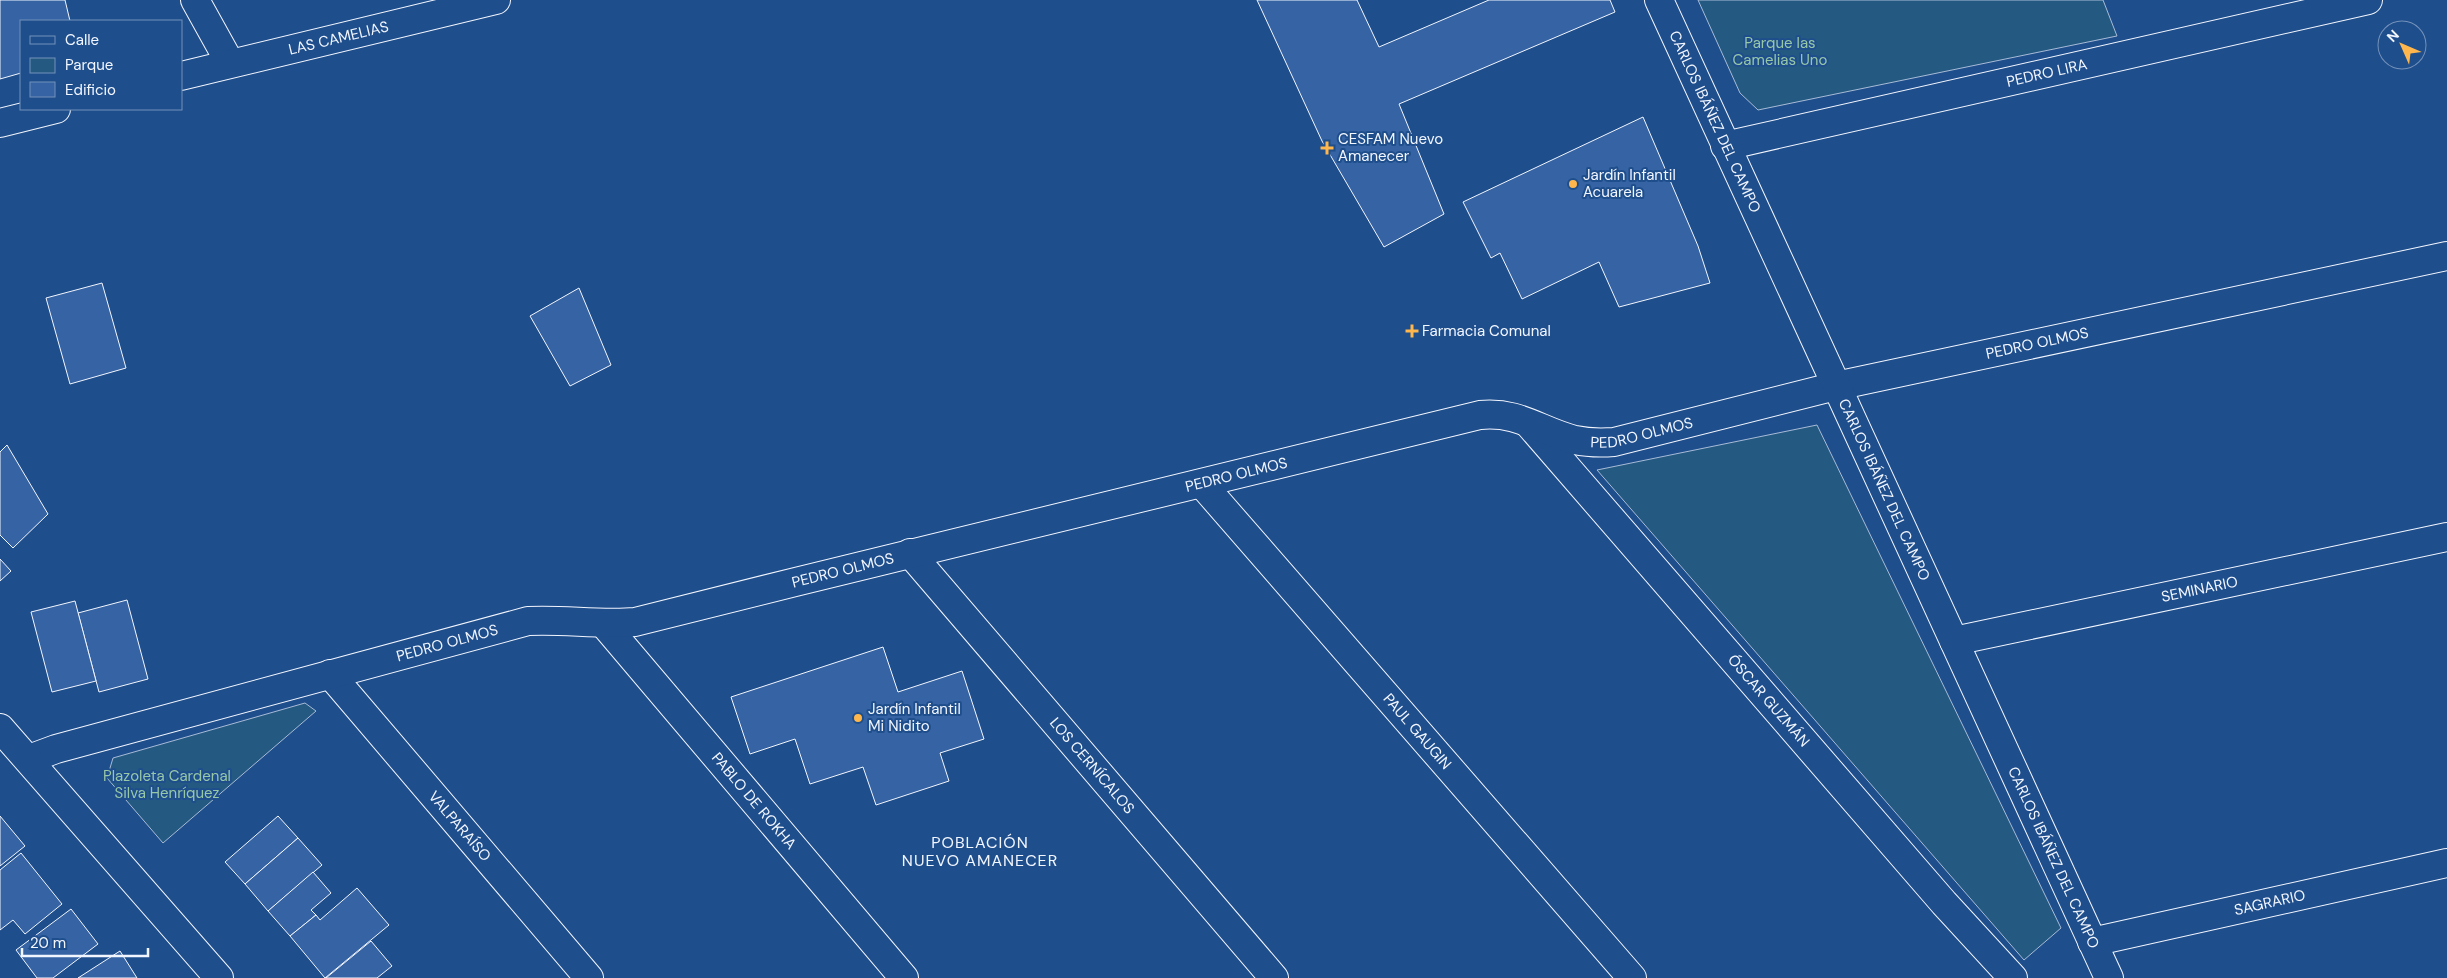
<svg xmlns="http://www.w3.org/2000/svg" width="2447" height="978" viewBox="0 0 2447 978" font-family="'DM Sans',sans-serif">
	<rect width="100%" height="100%" fill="#1f4e8c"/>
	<!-- green -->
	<g fill="#245a82" stroke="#a8bbd7">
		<polygon points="1698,0 2103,0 2117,36 1758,110 1740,93"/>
		<polygon points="1817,425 2061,928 2024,960 1597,470"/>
		<polygon points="305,703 316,711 163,843 107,778 113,758"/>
	</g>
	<!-- building -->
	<g fill="#3563a3" stroke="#f2f6ff">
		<polygon points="0,0 65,0 70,21 21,21 21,73 0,79"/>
		<polygon points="1257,0 1357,0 1379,47 1489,0 1610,0 1615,12 1399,104 1444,214 1384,247 1322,141"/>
		<polygon points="1643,117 1698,246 1710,283 1619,307 1599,262 1522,299 1500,253 1491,258 1463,202"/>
		<polygon points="102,283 126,368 70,384 46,298"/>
		<polygon points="579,288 611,365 570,386 530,316"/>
		<polygon points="7,445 48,514 13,548 0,535 0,452"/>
		<polygon points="0,559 11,571 0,581"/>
		<polygon points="127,600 148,679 99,692 78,613"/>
		<polygon points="75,601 96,681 52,692 31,612"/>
		<polygon points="883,647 898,692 962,671 984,739 940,753 949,781 876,805 863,767 810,784 795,739 750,754 731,697"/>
		<polygon points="0,816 25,846 0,866"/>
		<polygon points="278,816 298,838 245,884 225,862"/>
		<polygon points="298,838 322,865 268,911 245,884"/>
		<polygon points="21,853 62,904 25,934 13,920 0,930 0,870"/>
		<polygon points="313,872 331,893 311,910 316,915 290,936 268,911"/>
		<polygon points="357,888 389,925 325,978 290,936 316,915 320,920"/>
		<polygon points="71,909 98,944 53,978 37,978 16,950"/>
		<polygon points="371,941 392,966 377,978 326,978"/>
		<polygon points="120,951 137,978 78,978"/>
	</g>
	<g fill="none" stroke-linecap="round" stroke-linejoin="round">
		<defs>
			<g id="minor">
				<polyline points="195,0 230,63"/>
				<path id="s1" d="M 181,76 L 496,0"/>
				<polyline points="0,123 56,109"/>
				<path id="s2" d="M 1725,146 L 2368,0"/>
				<path id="s3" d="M 1529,424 L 1944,903 L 2013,978"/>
				<path id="s4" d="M 1202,484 L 1632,978"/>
				<path id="s5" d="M 910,553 L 1274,978"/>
				<path id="s6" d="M 604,624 L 904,978"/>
				<path id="s7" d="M 1954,641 L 2447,537"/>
				<path id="s8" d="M 330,674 L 589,978"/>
				<path id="s9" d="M 29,759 L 56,749 L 528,621 C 564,619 599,625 635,622 C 916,551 1198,485 1480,415 C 1519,411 1539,431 1575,440 C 1589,443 1600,443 1614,442 L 1836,386 L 2447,256"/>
				<path id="s10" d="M 2092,942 L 2447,863"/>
			</g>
			<g id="tertiary">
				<path id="s11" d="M 1659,0 L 2109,978"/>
				<polyline points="0,728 219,978"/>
			</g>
		</defs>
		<!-- minor casing -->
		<use href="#minor" stroke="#f2f6ff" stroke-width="30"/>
		<!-- tertiary casing -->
		<use href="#tertiary" stroke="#f2f6ff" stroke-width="30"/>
		<!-- minor -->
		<use href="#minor" stroke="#1f4e8c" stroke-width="28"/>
		<!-- tertiary -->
		<use href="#tertiary" stroke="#1f4e8c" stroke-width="28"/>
	</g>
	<!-- markers -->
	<g fill="#ffb74d" stroke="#1f4e8c" stroke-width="2">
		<path d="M1324.5 140.5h5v5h5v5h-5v5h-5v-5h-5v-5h5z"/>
		<circle cx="1573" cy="184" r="5"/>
		<path d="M1409.5 323.5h5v5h5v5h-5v5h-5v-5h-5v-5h5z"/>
		<circle cx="858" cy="718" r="5"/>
	</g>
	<g text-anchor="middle" stroke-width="4" stroke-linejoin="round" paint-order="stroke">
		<!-- street labels -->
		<g font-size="15" fill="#f2f6ff" stroke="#1f4e8c">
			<text dy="5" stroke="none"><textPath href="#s1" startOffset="162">LAS CAMELIAS</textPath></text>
			<text dy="5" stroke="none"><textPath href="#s2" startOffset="330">PEDRO LIRA</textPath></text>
			<text dy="5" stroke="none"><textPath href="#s11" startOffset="134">CARLOS IBÁÑEZ DEL CAMPO</textPath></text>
			<text dy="5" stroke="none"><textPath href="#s9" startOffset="2068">PEDRO OLMOS</textPath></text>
			<text dy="5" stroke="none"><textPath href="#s9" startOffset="1662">PEDRO OLMOS</textPath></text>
			<text dy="5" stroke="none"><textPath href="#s9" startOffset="1244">PEDRO OLMOS</textPath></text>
			<text dy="5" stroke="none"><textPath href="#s11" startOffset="539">CARLOS IBÁÑEZ DEL CAMPO</textPath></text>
			<text dy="5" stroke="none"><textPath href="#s9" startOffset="839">PEDRO OLMOS</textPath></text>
			<text dy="5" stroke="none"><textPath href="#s7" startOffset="251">SEMINARIO</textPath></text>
			<text dy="5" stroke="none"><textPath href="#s9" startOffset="434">PEDRO OLMOS</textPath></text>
			<text dy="5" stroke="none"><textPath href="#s3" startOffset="366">ÓSCAR GUZMÁN</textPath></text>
			<text dy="5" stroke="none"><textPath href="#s4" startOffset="328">PAUL GAUGIN</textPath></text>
			<text dy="5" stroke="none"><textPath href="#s5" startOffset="280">LOS CERNÍCALOS</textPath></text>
			<text dy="5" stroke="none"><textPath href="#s6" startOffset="232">PABLO DE ROKHA</textPath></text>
			<text dy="5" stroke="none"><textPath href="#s8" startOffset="200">VALPARAÍSO</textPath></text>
			<text dy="5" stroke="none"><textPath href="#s11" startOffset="944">CARLOS IBÁÑEZ DEL CAMPO</textPath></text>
			<text dy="5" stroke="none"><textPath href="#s10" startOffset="182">SAGRARIO</textPath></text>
		</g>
		<!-- park labels -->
		<g font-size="15" fill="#97c8a6" stroke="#1f4e8c">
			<text x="1780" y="48">Parque las<tspan x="1780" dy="17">Camelias Uno</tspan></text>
			<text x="167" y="781">Plazoleta Cardenal<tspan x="167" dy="17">Silva Henríquez</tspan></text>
		</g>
		<!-- poi labels -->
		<g font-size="15" fill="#f2f6ff" stroke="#1f4e8c" text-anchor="start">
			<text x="1338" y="144">CESFAM Nuevo<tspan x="1338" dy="17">Amanecer</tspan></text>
			<text x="1583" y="180">Jardín Infantil<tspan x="1583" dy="17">Acuarela</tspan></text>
			<text x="1422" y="336">Farmacia Comunal</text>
			<text x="868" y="714">Jardín Infantil<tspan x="868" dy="17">Mi Nidito</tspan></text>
		</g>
		<!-- neighbourhood labels -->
		<g font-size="16" letter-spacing="1" fill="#f2f6ff" stroke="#1f4e8c">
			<text x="980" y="848">POBLACIÓN<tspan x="980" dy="18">NUEVO AMANECER</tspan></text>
		</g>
	</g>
	<!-- legend -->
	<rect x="20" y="20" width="162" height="90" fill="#1f4e8c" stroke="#7391ba"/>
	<rect x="30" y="36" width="25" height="8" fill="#1f4e8c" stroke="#7391ba"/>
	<text x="65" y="45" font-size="15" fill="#f2f6ff">Calle</text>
	<rect x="30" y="58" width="25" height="15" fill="#245a82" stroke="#7391ba"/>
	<text x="65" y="70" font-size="15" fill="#f2f6ff">Parque</text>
	<rect x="30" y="82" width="25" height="15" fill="#3563a3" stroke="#7391ba"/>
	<text x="65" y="95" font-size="15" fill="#f2f6ff">Edificio</text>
	<!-- north arrow -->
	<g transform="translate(2402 45) rotate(315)"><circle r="24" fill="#1f4e8c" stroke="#7391ba"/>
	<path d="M0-4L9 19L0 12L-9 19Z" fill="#ffb74d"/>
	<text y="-8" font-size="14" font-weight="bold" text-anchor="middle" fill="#f2f6ff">N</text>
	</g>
	<!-- scale -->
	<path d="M22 948v8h126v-8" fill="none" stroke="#f2f6ff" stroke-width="2.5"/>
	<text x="30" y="948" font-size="15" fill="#f2f6ff" stroke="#1f4e8c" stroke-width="4" paint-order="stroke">20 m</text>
</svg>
